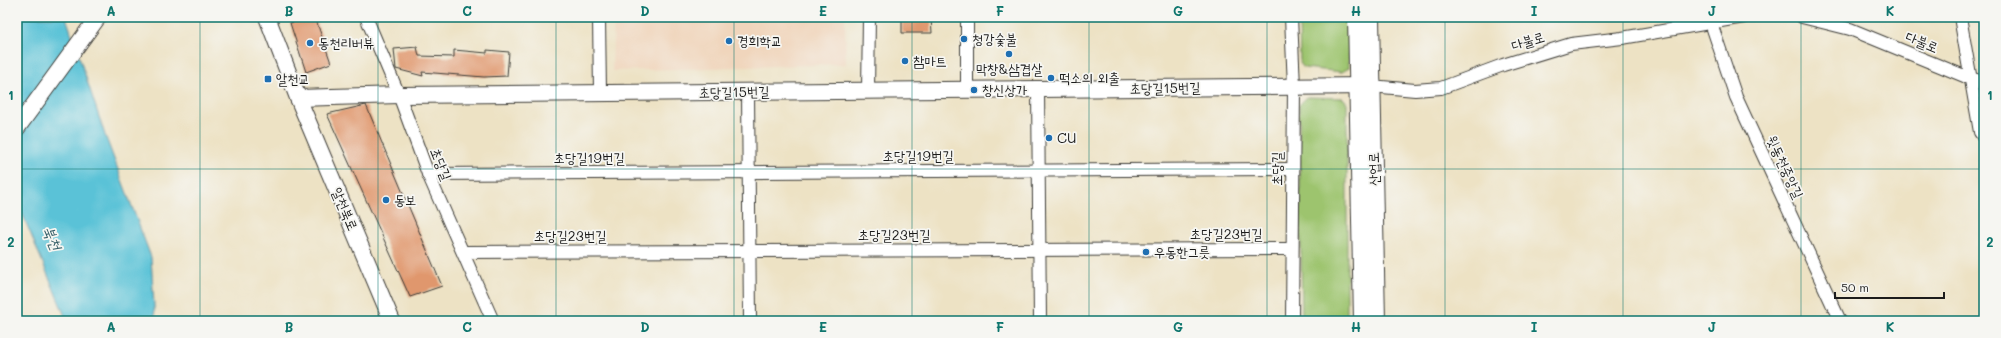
<svg xmlns="http://www.w3.org/2000/svg" width="2001" height="338" viewBox="0 0 2001 338" font-family="Mali,'Poor Story',sans-serif">
	<rect width="100%" height="100%" fill="#f6f6f2"/>
	<filter id="ink" filterUnits="userSpaceOnUse"><feTurbulence type="fractalNoise" baseFrequency=".025" numOctaves="2"/><feDisplacementMap in="SourceGraphic" scale="8" xChannelSelector="R" yChannelSelector="G"/><feConvolveMatrix kernelMatrix="1 2 1 2 8 2 1 2 1" color-interpolation-filters="sRGB"/></filter>
	<filter id="wash" filterUnits="userSpaceOnUse"><feTurbulence type="fractalNoise" baseFrequency=".012" numOctaves="4" result="noise"/><feDisplacementMap in="SourceGraphic" scale="16" xChannelSelector="R" yChannelSelector="G"/><feGaussianBlur stdDeviation="0.9" result="paint"/><feColorMatrix in="noise" values="0 0 0 0 0 0 0 0 0 0 0 0 0 0 0 0 0 1.4 0 .05"/><feComposite in="paint" operator="in"/></filter>
	<g filter="url(#wash)">
		<rect width="100%" height="100%" fill="#ede2c4"/>
		<!-- built -->
		<polygon fill="#f0d5bc" points="614,17 845,17 846,64 612,71"/>
		<!-- green -->
		<g fill="#9dc46e" stroke="#5c7045">
			<polygon points="1299,17 1349,17 1349,68 1342,72 1304,68 1300,63"/>
			<polygon points="1307,97 1343,98 1347,103 1347,321 1302,321 1299,105"/>
		</g>
		<!-- water -->
		<polygon fill="#5ac2d7" stroke="#3b6f7a" points="17,17 66,17 105,135 151,257 155,321 67,321 17,201"/>
		<g id="blocks">
			<!-- building -->
			<g fill="#e0976d">
				<polygon points="308,17 315,17 331,63 306,72 290,23"/>
				<polygon points="902,17 931,17 932,33 902,33"/>
				<polygon points="417,47 419,56 454,57 454,50 487,53 487,50 509,52 507,76 484,77 422,72 423,76 396,69 394,49"/>
				<polygon points="366,105 442,286 410,297 327,114"/>
			</g>
		</g>
	</g>
	<g filter="url(#ink)">
		<use href="#blocks" fill-opacity="0" stroke="#3b3a35" stroke-width="1"/>
		<g fill="none" stroke-linecap="round" stroke-linejoin="round">
			<defs>
				<g id="minor">
					<polyline points="366,17 399,95 428,174 493,321"/>
					<polyline points="599,17 600,93"/>
					<polyline points="967,17 967,90"/>
					<polyline points="1291,17 1294,87 1292,321"/>
					<polyline points="1709,17 1736,97 1840,321"/>
					<polyline points="1802,17 1850,29 1969,78 1984,82"/>
					<polyline points="1960,17 1980,132 1984,138"/>
					<polyline points="1371,86 1415,90 1441,88 1503,65 1571,44 1622,38 1744,17"/>
					<polyline points="1038,89 1040,321"/>
					<polyline points="868,91 869,17"/>
					<polyline points="748,92 750,321"/>
					<polyline points="428,174 1292,169"/>
					<polyline points="463,252 1292,249"/>
				</g>
				<g id="tertiary">
					<polyline points="267,17 298,98 392,321"/>
					<polyline points="1356,17 1362,321"/>
					<polyline points="1371,17 1377,321"/>
					<polyline points="298,98 399,95 1371,86"/>
					<polyline points="17,128 98,17"/>
				</g>
			</defs>
			<!-- minor casing -->
			<use href="#minor" stroke="#3b3a35" stroke-width="14"/>
			<!-- tertiary casing -->
			<use href="#tertiary" stroke="#3b3a35" stroke-width="18"/>
			<!-- minor -->
			<use href="#minor" stroke="#fff" stroke-width="12"/>
			<!-- tertiary -->
			<use href="#tertiary" stroke="#fff" stroke-width="16"/>
		</g>
	</g>
	<!-- grid -->
	<path fill="none" stroke="#0f766e" stroke-width="1" stroke-opacity="0.55" d="M 200,17 L 200,321M 378,17 L 378,321M 556,17 L 556,321M 734,17 L 734,321M 912,17 L 912,321M 1089,17 L 1089,321M 1267,17 L 1267,321M 1445,17 L 1445,321M 1623,17 L 1623,321M 1801,17 L 1801,321M 17,169 L 1984,169"/>
	<!-- markers -->
	<g fill="#1f6fb2" stroke="#f6f6f2" stroke-width="1.5">
		<circle cx="964" cy="39" r="4"/>
		<circle cx="729" cy="41" r="4"/>
		<circle cx="310" cy="43" r="4"/>
		<circle cx="1009" cy="54" r="4"/>
		<circle cx="905" cy="61" r="4"/>
		<circle cx="1051" cy="78" r="4"/>
		<rect x="264" y="75" width="8" height="8" rx="2"/>
		<circle cx="974" cy="90" r="4"/>
		<circle cx="1049" cy="138" r="4"/>
		<circle cx="386" cy="200" r="4"/>
		<circle cx="1146" cy="252" r="4"/>
	</g>
	<g text-anchor="middle" stroke-width="3.5" stroke-linejoin="round" paint-order="stroke">
		<!-- poi labels -->
		<g font-size="14" fill="#1c1c1c" stroke="#f6f6f2" text-anchor="start">
			<text x="972" y="44">청강숯불</text>
			<text x="737" y="46">경희학교</text>
			<text x="318" y="48">동천리버뷰</text>
			<text x="913" y="66">참마트</text>
			<text x="1009" y="74" text-anchor="middle">막창&amp;삼겹살</text>
			<text x="1059" y="83">떡소의 외출</text>
			<text x="276" y="84">알천교</text>
			<text x="982" y="95">창신상가</text>
			<text x="1057" y="143">CU</text>
			<text x="394" y="205">동보</text>
			<text x="1154" y="257">우동한그릇</text>
		</g>
		<!-- street labels -->
		<g font-size="14" fill="#1c1c1c" stroke="#f6f6f2">
			<text transform="translate(1528 41) rotate(-17)" y="5">다불로</text>
			<text transform="translate(1922 42) rotate(22)" y="5">다불로</text>
			<text transform="translate(1165 88) rotate(-1)" y="5">초당길15번길</text>
			<text transform="translate(734 92) rotate(-1)" y="5">초당길15번길</text>
			<text x="918" y="161">초당길19번길</text>
			<text x="589" y="163">초당길19번길</text>
			<text transform="translate(441 164) rotate(68)" y="5">초당길</text>
			<text transform="translate(1785 167) rotate(65)" y="5">윗동천중앙길</text>
			<text transform="translate(1277 169) rotate(-90)" y="5">초당길</text>
			<text transform="translate(1374 169) rotate(-92)" y="5">산업로</text>
			<text transform="translate(345 209) rotate(67)" y="5">알천북로</text>
			<text x="1226" y="239">초당길23번길</text>
			<text x="894" y="240">초당길23번길</text>
			<text x="570" y="241">초당길23번길</text>
		</g>
		<!-- water labels -->
		<g font-size="15" font-style="italic" fill="#355e67" stroke="#f6f6f2">
			<text transform="translate(52 238) rotate(67)" y="5">북천</text>
		</g>
	</g>
	<!-- margin -->
	<rect width="2001" height="338" fill="none" stroke="#f6f6f2" stroke-width="44"/>
	<!-- scale -->
	<path d="M1835 292v6h109v-6" fill="none" stroke="#1c1c1c" stroke-width="2"/>
	<text x="1841" y="292" font-size="12" fill="#1c1c1c" stroke="#f6f6f2" stroke-width="3" paint-order="stroke">50 m</text>
	<rect x="22" y="22" width="1957" height="294" fill="none" stroke="#0f766e" stroke-width="1.5"/>
	<g font-size="13" text-anchor="middle" font-weight="bold" fill="#0f766e">
		<text x="111" y="16">A</text>
		<text x="289" y="16">B</text>
		<text x="467" y="16">C</text>
		<text x="645" y="16">D</text>
		<text x="823" y="16">E</text>
		<text x="1000" y="16">F</text>
		<text x="1178" y="16">G</text>
		<text x="1356" y="16">H</text>
		<text x="1534" y="16">I</text>
		<text x="1712" y="16">J</text>
		<text x="1890" y="16">K</text>
		<text x="11" y="100">1</text>
		<text x="1990" y="100">1</text>
		<text x="11" y="247">2</text>
		<text x="1990" y="247">2</text>
		<text x="111" y="332">A</text>
		<text x="289" y="332">B</text>
		<text x="467" y="332">C</text>
		<text x="645" y="332">D</text>
		<text x="823" y="332">E</text>
		<text x="1000" y="332">F</text>
		<text x="1178" y="332">G</text>
		<text x="1356" y="332">H</text>
		<text x="1534" y="332">I</text>
		<text x="1712" y="332">J</text>
		<text x="1890" y="332">K</text>
	</g>
</svg>
